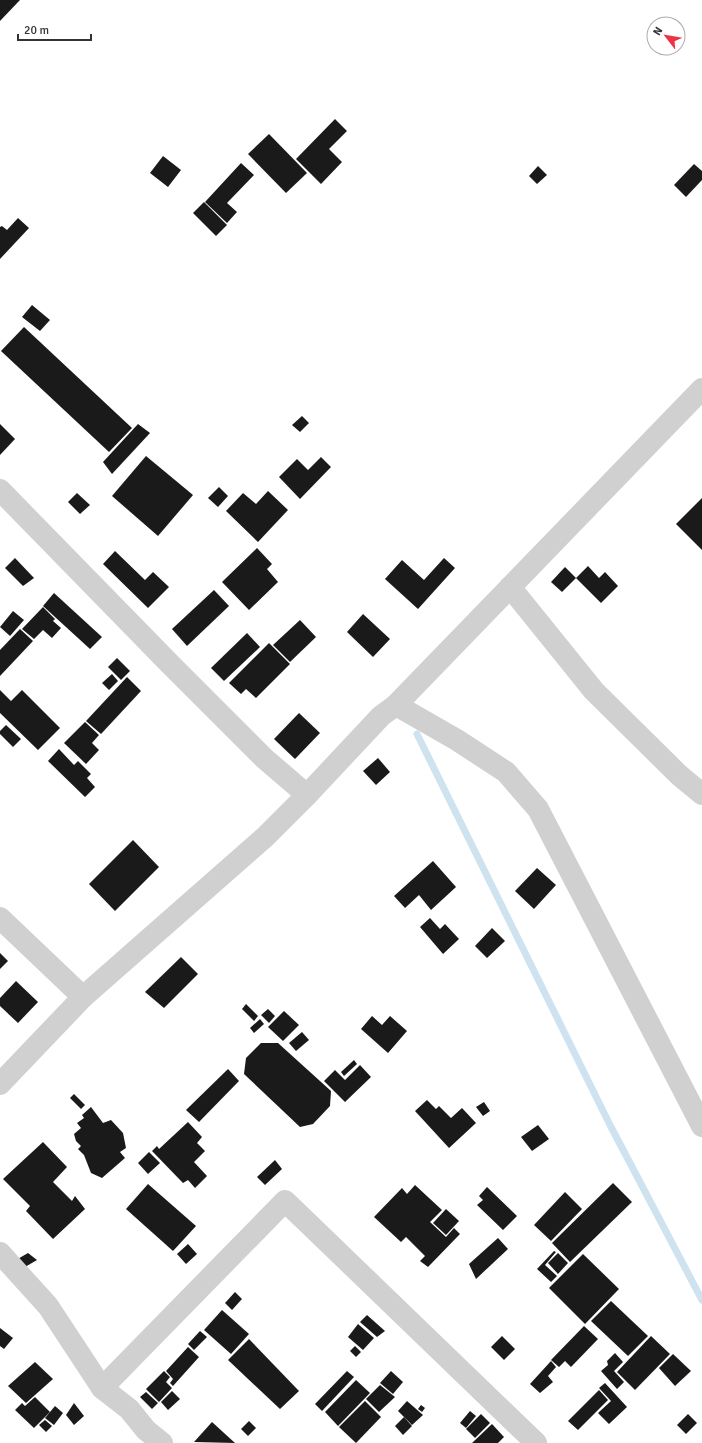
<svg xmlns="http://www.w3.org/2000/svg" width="702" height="1443" viewBox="0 0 702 1443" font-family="Signika,sans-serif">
	<rect width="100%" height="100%" fill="#fff"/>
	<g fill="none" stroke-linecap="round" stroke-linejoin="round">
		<!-- stream -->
		<polyline stroke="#cee2ef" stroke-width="7" points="417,734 610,1125 702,1300"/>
	</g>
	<!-- building -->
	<g fill="#1a1a1a">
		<polygon points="0,0 20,0 0,21"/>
		<polygon points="654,46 654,48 668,48 661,55 652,47"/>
		<polygon points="335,119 347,131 329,149 342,162 321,184 296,159"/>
		<polygon points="269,134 307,173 286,193 248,154"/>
		<polygon points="163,156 181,170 168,187 150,173"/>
		<polygon points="241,163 254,175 227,203 237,212 227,223 205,202"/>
		<polygon points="694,164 702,171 702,180 686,197 674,185"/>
		<polygon points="538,166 547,175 537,184 529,176"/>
		<polygon points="204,202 227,225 216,236 193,213"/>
		<polygon points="18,218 29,228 0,259 0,227 2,226 7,230"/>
		<polygon points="32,305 50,320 40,331 22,317"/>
		<polygon points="24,327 132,428 109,452 1,351"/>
		<polygon points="302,416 309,423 300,432 292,425"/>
		<polygon points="0,424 15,439 0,455"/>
		<polygon points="138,424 150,433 112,474 103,462"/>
		<polygon points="146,456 193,495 158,536 112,496"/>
		<polygon points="321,457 331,467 300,499 279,477 297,459 308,470"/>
		<polygon points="219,487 228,496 218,507 208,498"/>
		<polygon points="268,491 288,510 258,542 226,511 243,493 256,504"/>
		<polygon points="77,493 90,505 80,514 68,502"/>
		<polygon points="702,498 702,550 676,524"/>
		<polygon points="257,548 272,564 267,569 278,582 249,610 222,582"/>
		<polygon points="115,551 145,580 153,572 169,587 148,608 103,564"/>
		<polygon points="15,558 34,578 23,586 5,568"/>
		<polygon points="444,558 455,568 418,609 385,579 402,560 424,580"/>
		<polygon points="588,566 599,578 605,572 618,586 601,603 576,578"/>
		<polygon points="565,567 576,578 562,592 551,582"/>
		<polygon points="214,590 229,606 187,646 172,629"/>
		<polygon points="54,593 102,637 90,649 43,606"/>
		<polygon points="43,607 55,619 53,621 61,628 52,638 43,630 34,639 22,629"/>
		<polygon points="13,611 24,620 10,636 0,627"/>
		<polygon points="363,614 390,639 373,657 347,632"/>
		<polygon points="300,620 316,637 290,662 273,645"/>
		<polygon points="20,629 33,641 0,676 0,650"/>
		<polygon points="247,633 260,647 224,681 211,668"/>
		<polygon points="269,643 290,664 256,698 246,689 241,694 229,683"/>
		<polygon points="117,658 130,671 121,680 108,667"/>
		<polygon points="112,674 118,681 109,690 102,683"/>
		<polygon points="127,677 141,691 101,734 86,721"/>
		<polygon points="0,690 11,701 22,690 60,728 38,750 0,713"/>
		<polygon points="299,713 320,733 295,759 274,739"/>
		<polygon points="85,722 99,735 92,743 99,750 86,764 64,743"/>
		<polygon points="6,725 21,739 13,747 0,734 0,731"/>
		<polygon points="59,749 74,765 78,761 91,774 87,778 95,787 85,797 48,761"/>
		<polygon points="378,758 390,772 376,785 363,771"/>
		<polygon points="133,840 159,867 115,911 89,884"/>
		<polygon points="433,861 456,887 431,910 419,895 405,908 394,896"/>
		<polygon points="537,868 556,885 534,909 515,891"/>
		<polygon points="430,918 440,929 445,924 459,939 443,954 420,927"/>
		<polygon points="492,928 505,941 487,958 475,946"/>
		<polygon points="0,953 8,961 0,969"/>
		<polygon points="181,957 198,974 164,1008 145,992"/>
		<polygon points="16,981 38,1002 18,1023 0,1006 0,998"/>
		<polygon points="246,1004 258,1016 254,1021 242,1009"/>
		<polygon points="268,1009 275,1016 269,1023 261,1015"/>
		<polygon points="284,1011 299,1025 283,1041 268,1027"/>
		<polygon points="372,1016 382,1025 390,1016 407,1031 388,1053 361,1029"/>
		<polygon points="260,1019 264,1024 254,1033 250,1028"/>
		<polygon points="302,1032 309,1040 296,1051 289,1043"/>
		<polygon points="261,1043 278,1043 331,1091 330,1106 313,1124 300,1127 244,1074 246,1058"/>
		<polygon points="354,1060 357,1064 344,1076 341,1072"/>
		<polygon points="360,1065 371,1077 345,1102 324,1081 335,1070 345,1080"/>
		<polygon points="228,1069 239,1081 199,1122 186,1110"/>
		<polygon points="74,1094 85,1105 81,1109 70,1098"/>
		<polygon points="427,1100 436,1109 439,1106 451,1118 462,1108 476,1123 449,1148 415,1111"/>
		<polygon points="484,1102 490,1111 483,1116 476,1107"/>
		<polygon points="91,1107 103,1123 111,1120 123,1133 126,1148 120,1152 125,1158 102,1178 91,1173 84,1155 78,1149 81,1146 76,1141 74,1134 81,1128 77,1123 84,1118 82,1115"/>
		<polygon points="188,1122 202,1137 197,1143 205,1151 194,1162 207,1176 195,1188 188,1180 183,1183 152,1151 157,1146 159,1149"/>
		<polygon points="538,1125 549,1139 532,1151 521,1137"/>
		<polygon points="43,1142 67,1167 53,1182 72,1201 75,1196 85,1209 53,1239 26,1211 30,1206 3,1179"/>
		<polygon points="149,1152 160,1163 148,1174 138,1163"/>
		<polygon points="275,1160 282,1169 265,1185 257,1177"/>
		<polygon points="613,1183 632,1202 570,1262 552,1243"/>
		<polygon points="148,1184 196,1226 173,1251 126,1209"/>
		<polygon points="415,1185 442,1210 430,1222 446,1237 454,1228 460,1234 428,1267 420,1261 425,1256 406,1237 401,1242 374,1217 402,1188 407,1194"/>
		<polygon points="487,1187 517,1216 503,1230 477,1205 483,1200 479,1196"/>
		<polygon points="565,1192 582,1209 551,1241 534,1225"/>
		<polygon points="446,1209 459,1221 446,1235 433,1223"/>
		<polygon points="498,1238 508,1249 476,1279 469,1264"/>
		<polygon points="188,1244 197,1254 186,1264 177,1254"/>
		<polygon points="554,1251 556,1252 545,1265 557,1276 551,1282 537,1269"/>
		<polygon points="28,1253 37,1260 25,1267 16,1260"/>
		<polygon points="558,1253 568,1263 558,1274 548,1263"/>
		<polygon points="583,1254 619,1289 585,1324 549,1288"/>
		<polygon points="235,1292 242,1299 232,1310 225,1303"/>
		<polygon points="611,1301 648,1336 628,1356 591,1321"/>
		<polygon points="222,1310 249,1334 231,1354 204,1330"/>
		<polygon points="367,1315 385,1331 377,1337 360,1322"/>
		<polygon points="358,1324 374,1338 363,1350 348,1337"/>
		<polygon points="584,1326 598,1339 571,1367 565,1361 559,1367 551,1360"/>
		<polygon points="0,1328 13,1338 4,1349 0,1346"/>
		<polygon points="200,1331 207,1337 194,1350 188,1344"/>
		<polygon points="502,1336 515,1349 504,1360 491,1347"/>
		<polygon points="651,1336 670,1354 635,1390 617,1372"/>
		<polygon points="249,1339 299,1391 280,1409 228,1360"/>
		<polygon points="355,1346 361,1352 356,1357 350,1351"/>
		<polygon points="188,1347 199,1357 173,1386 170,1383 173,1379 166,1371"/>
		<polygon points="615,1353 623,1362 614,1371 624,1382 617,1389 601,1371 608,1365 607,1361"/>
		<polygon points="673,1354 691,1371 675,1386 659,1368"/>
		<polygon points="551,1361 556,1367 548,1376 553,1382 540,1393 530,1384"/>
		<polygon points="35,1362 53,1379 26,1403 8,1386"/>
		<polygon points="164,1371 170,1377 166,1382 172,1388 159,1402 146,1389"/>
		<polygon points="347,1371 354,1377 322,1411 315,1404"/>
		<polygon points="391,1371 403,1382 393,1394 380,1383"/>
		<polygon points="356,1380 370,1393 338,1426 325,1412"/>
		<polygon points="605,1383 627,1407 609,1424 598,1413 611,1401 599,1388"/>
		<polygon points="380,1385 395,1397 379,1412 366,1399"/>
		<polygon points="599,1390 608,1400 578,1430 568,1421"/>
		<polygon points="172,1391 180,1399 168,1410 161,1402"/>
		<polygon points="146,1392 158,1403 152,1409 140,1397"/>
		<polygon points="35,1397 50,1412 34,1428 15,1410 22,1403 25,1406"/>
		<polygon points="365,1401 381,1417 356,1443 339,1427"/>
		<polygon points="407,1401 423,1415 412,1425 398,1411"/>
		<polygon points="74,1403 84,1416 74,1425 66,1415"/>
		<polygon points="421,1405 425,1408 422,1412 418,1409"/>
		<polygon points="55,1406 63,1413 54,1425 45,1418"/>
		<polygon points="470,1411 476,1416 466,1428 460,1423"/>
		<polygon points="481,1414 490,1423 475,1438 466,1429"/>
		<polygon points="688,1414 697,1423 686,1434 677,1425"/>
		<polygon points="404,1417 412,1426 403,1435 395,1426"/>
		<polygon points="45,1420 52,1426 46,1432 39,1425"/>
		<polygon points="249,1421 256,1428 248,1436 241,1429"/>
		<polygon points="212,1422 235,1443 194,1442"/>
		<polygon points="492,1424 504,1437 498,1443 472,1443"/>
	</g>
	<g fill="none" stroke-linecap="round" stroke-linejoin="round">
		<!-- minor -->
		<g stroke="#d0d0d0" stroke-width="22">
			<polyline points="0,490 170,664 265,759 307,795"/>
			<polyline points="510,587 594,691 679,775 702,794"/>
			<polyline points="396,705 457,740 506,772 538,809 702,1126"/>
			<polyline points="0,918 83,997 0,1084"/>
			<polyline points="83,997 265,837 307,795 381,716 396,705 702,389"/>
			<polyline points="0,1253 48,1306 102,1388 129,1409 146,1430 162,1443"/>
			<polyline points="102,1388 285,1201 536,1443"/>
		</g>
	</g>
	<!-- north arrow -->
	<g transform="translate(666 36) rotate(301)"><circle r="19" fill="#ffffff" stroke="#adadad"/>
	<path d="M0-3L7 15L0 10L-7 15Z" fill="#eb3344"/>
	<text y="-6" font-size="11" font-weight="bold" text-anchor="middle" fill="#333333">N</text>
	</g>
	<!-- scale -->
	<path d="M18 34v6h73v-6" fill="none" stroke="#333333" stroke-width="2"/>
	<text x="24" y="34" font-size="12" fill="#333333" stroke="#ffffff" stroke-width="3" paint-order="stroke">20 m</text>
</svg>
